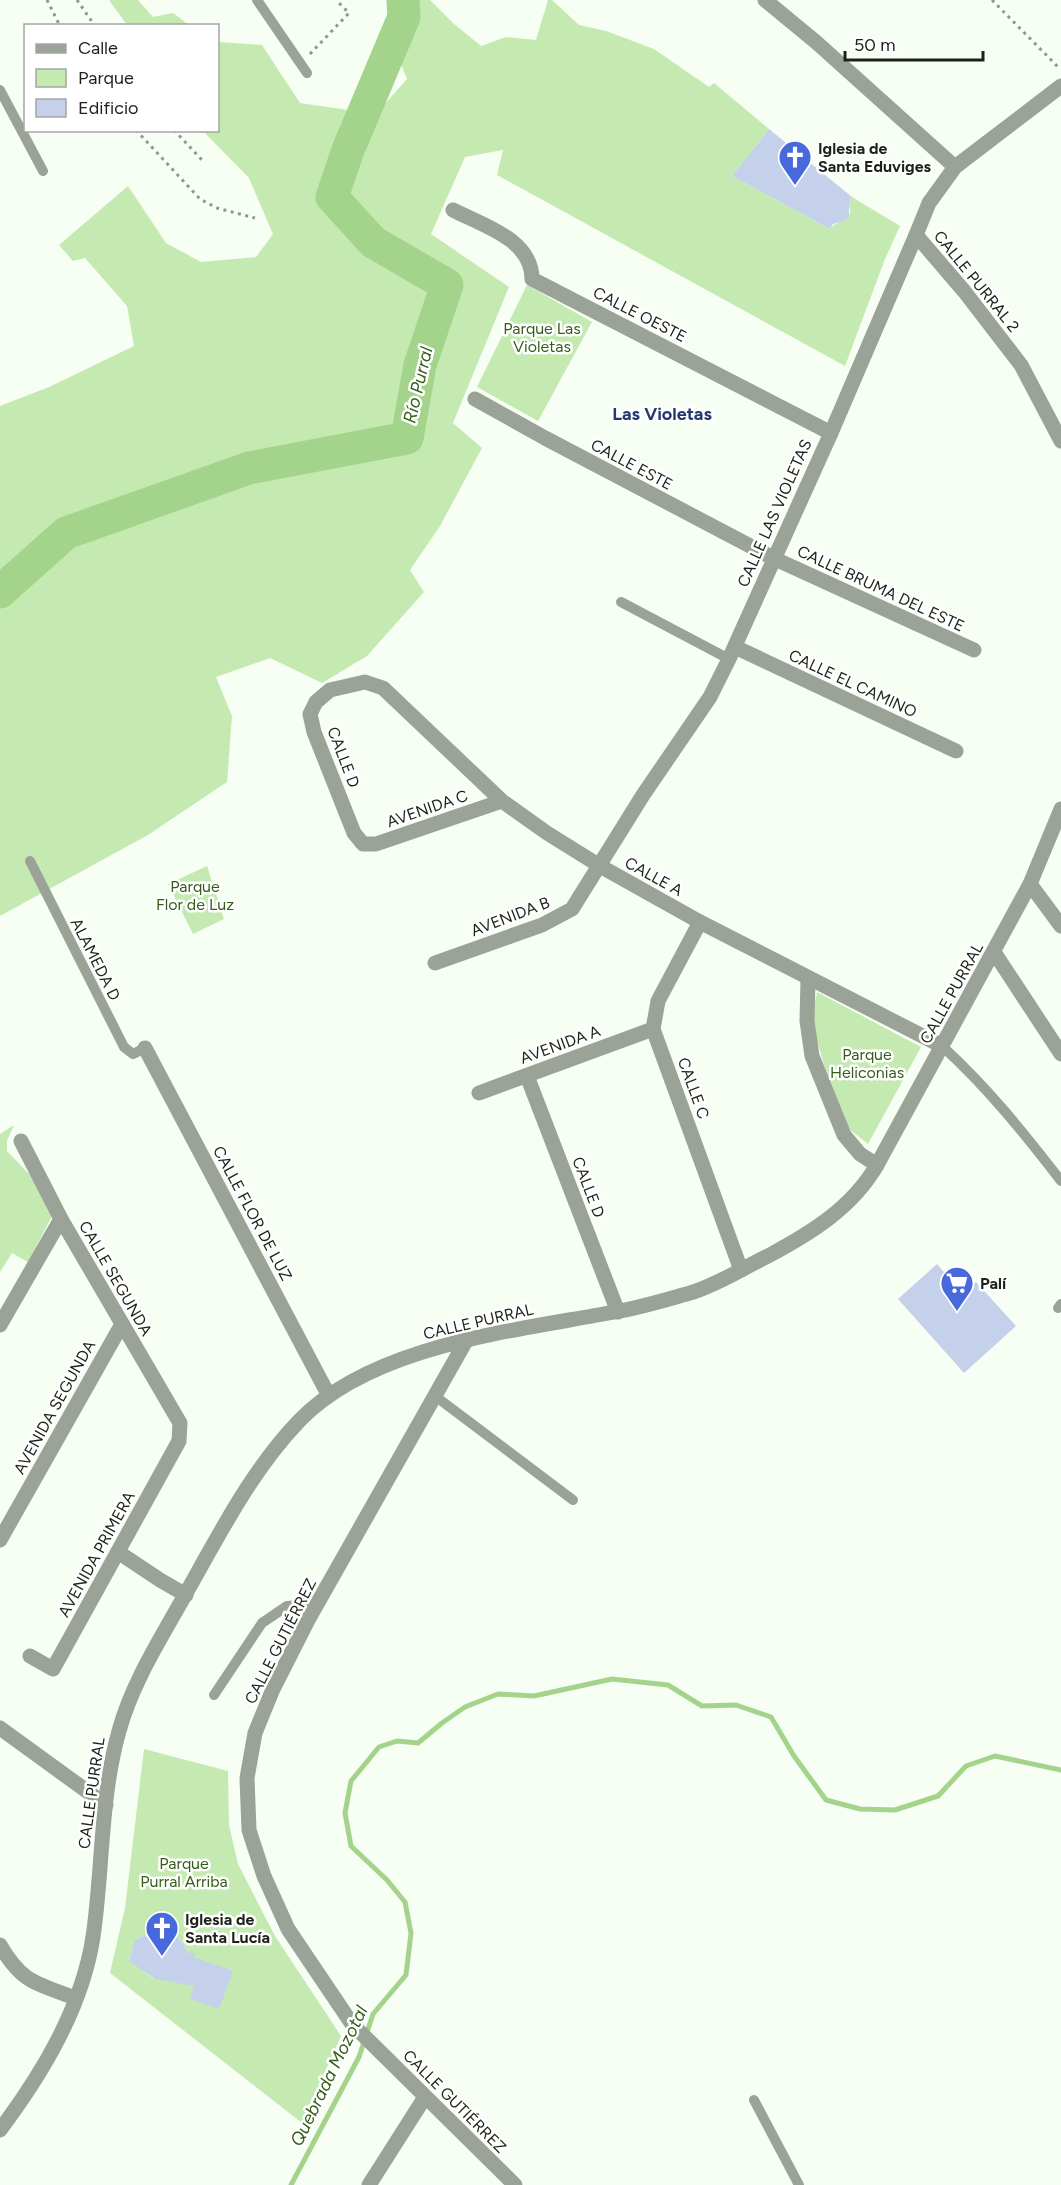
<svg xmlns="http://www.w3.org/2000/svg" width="1061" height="2185" viewBox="0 0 1061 2185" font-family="Figtree,sans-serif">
	<rect width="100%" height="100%" fill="#f7fef4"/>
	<!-- green -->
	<g fill="#c4eab2" fill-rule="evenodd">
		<polygon points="109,0 138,0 153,17 173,13 189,25 127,25"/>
		<path d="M 396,0 L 430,0 L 453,23 L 481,46 L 506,37 L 536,40 L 548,0 L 552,0 L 579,25 L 606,31 L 654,49 L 709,87 L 714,83 L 769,129 L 732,176 L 830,229 C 838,218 856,224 848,202 L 852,197 L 900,226 L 885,259 L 845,366 L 497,175 L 503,150 L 465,157 L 431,234 L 509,287 L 453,423 L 482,448 L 440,526 L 410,570 L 424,592 L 367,656 L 322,683 L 270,658 L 216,677 L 232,716 L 227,782 L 148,835 L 0,916 L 0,406 L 49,387 L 134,346 L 127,306 L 85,258 L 73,261 L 59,245 L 128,186 L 166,243 L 201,262 L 256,257 L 273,234 L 249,178 L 203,131 L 218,130 L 218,42 L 262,45 L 300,103 L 376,114 L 407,79 L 398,57 L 401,5 Z"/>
		<polygon points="527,285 592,322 538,421 477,387"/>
		<polygon points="207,866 224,919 193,934 168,884"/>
		<polygon points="817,992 921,1047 868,1144 849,1129 824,1065 811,1020"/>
		<polygon points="14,1125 7,1141 7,1151 30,1175 52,1216 28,1262 12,1253 0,1272 0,1134"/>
		<path d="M 144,1749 L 228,1771 L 229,1825 L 238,1864 L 275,1936 L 341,2036 L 302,2123 L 110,1973 L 125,1908 ZM 163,1925 L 174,1932 L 189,1953 L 194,1953 L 154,1979 L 129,1960 L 134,1941 Z"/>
	</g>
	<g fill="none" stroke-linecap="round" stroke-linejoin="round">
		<!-- stream -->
		<polyline stroke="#a4d48c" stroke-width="5" points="291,2185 359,2057 373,2014 406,1975 411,1933 405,1902 387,1880 351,1846 345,1813 351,1781 379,1747 397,1741 418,1743 442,1723 465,1707 498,1694 534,1696 612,1679 668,1685 702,1706 736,1705 771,1717 794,1756 826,1800 860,1809 895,1810 938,1796 966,1766 995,1756 1061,1770"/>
		<!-- river -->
		<polyline stroke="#a4d48c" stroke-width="33" points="0,592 66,533 249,468 407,438 420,365 447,285 373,242 332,197 348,150 404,17 403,0"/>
	</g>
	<!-- building -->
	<g fill="#c5d0eb">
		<polygon points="769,129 852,197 849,201 849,217 844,221 833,224 830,229 732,176"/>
		<polygon points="937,1264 963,1294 976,1282 1016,1326 964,1373 898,1299"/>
		<polygon points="163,1925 174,1932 189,1953 195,1953 194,1957 233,1971 219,2009 190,1999 194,1986 155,1979 129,1961 134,1941"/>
	</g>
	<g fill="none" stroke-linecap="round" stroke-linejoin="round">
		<!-- path -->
		<g stroke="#91988e" stroke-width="3" stroke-dasharray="3 4.5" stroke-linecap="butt">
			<polyline points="47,0 60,26"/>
			<polyline points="77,0 95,26"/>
			<polyline points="992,0 1060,69"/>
			<polyline points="310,54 349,13 336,0"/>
			<polyline points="136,130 200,199 217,208 255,218"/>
			<polyline points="174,130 202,160"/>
		</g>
		<!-- service -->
		<g stroke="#9ba398" stroke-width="10">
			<polyline points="257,0 307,73"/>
			<polyline points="0,90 43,171"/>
			<polyline points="621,602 729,659"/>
			<polyline points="30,861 124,1047 133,1054 145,1048"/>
			<path d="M 942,1046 C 987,1087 1024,1133 1061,1181"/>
			<polyline points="1058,1308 1061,1304"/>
			<polyline points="435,1396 573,1500"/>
			<polyline points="214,1695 262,1623 287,1606 299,1605 312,1612"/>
			<polyline points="754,2100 799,2185"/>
		</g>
		<!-- minor -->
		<g stroke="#9ba398" stroke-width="15">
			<polyline points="765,0 816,42 955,167"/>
			<polyline points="1061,86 955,167 929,203 916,235 964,291 1021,365 1061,441"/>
			<path d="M 453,210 C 482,225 532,239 532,279 L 831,433"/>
			<polyline points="475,399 545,438 773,558 974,650"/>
			<polyline points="735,647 956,751"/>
			<polyline points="502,801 376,844 363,844 354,833 314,732 310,714 316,702 330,690 365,682 383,688 502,801 547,833 600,866 700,922 942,1046"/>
			<polyline points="1030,884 1061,926"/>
			<polyline points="700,922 658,1001 653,1029 741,1270"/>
			<polyline points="994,952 1061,1054"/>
			<polyline points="435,963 542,925 572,909 643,795 710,697 729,659 831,433 916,235"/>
			<polyline points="808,979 807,1021 812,1056 844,1135 860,1154 877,1165"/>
			<polyline points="145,1048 328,1394"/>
			<polyline points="527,1076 618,1312"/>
			<polyline points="479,1093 653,1029"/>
			<polyline points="21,1141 61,1219 180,1423 179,1441 53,1669 30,1656"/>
			<polyline points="0,1325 61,1219"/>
			<polyline points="0,1540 122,1324"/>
			<polyline points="118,1552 160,1580 186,1595"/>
			<polyline points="0,1728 106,1805"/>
			<path d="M 0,1945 C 22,1983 36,1983 75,1998"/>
			<polyline points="369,2185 425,2097"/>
		</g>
		<!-- tertiary -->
		<g stroke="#9ba398" stroke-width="15">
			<polyline points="467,1339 308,1620 273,1689 255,1733 247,1778 249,1830 264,1876 288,1929 352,2024 515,2185"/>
			<path d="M 0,2130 C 42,2074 82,2008 93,1937 C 103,1869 100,1798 119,1731 C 132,1683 161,1638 185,1595 C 219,1535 251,1471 299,1421 C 372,1345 514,1331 614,1312 C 639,1308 665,1300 690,1293 C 717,1285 743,1268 768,1256 C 811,1233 852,1208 877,1165 L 1030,884 L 1061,809"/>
		</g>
	</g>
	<!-- icons -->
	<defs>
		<symbol id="church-pin" viewBox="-11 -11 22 30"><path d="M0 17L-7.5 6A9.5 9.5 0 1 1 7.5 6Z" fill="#4869dc" stroke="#fff"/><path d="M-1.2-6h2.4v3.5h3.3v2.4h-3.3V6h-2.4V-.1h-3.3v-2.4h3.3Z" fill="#fff"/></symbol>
		<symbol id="supermarket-pin" viewBox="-11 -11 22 30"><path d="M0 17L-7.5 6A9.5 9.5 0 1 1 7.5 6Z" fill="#4869dc" stroke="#fff"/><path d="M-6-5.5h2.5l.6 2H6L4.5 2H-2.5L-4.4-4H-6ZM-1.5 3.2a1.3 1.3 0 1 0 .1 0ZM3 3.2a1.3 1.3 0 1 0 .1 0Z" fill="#fff"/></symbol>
	</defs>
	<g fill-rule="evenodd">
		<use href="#church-pin" x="776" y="138" width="38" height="52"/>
		<use href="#supermarket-pin" x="938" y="1264" width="38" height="52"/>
		<use href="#church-pin" x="143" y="1909" width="38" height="52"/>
	</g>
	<g text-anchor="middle" stroke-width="5" stroke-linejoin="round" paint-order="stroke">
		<!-- poi labels -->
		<g font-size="16" font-weight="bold" fill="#1c2219" stroke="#fff" text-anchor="start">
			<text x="818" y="154">Iglesia de<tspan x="818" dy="18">Santa Eduviges</tspan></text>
			<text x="980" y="1289">Palí</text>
			<text x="185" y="1925">Iglesia de<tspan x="185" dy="18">Santa Lucía</tspan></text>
		</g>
		<!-- street labels -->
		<g font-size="16" fill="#1c2219" stroke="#fff">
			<text transform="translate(977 281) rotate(51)" y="6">CALLE PURRAL 2</text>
			<text transform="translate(640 314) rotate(27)" y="6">CALLE OESTE</text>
			<text transform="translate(632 464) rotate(28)" y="6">CALLE ESTE</text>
			<text transform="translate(774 513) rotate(-66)" y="6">CALLE LAS VIOLETAS</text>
			<text transform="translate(881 588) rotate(25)" y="6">CALLE BRUMA DEL ESTE</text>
			<text transform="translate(853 683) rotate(25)" y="6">CALLE EL CAMINO</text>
			<text transform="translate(344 757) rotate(69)" y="6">CALLE D</text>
			<text transform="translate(427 808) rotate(-19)" y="6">AVENIDA C</text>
			<text transform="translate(654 876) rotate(29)" y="6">CALLE A</text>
			<text transform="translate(510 916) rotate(-21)" y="6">AVENIDA B</text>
			<text transform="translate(96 959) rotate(63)" y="6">ALAMEDA D</text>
			<text transform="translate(951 993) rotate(-61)" y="6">CALLE PURRAL</text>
			<text transform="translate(560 1044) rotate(-20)" y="6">AVENIDA A</text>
			<text transform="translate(694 1088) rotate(70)" y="6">CALLE C</text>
			<text transform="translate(589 1187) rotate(69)" y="6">CALLE D</text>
			<text transform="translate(253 1213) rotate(62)" y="6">CALLE FLOR DE LUZ</text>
			<text transform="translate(116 1278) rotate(60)" y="6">CALLE SEGUNDA</text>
			<text transform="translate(478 1321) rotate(-13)" y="6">CALLE PURRAL</text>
			<text transform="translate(54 1407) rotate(-61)" y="6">AVENIDA SEGUNDA</text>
			<text transform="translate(96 1554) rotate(-61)" y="6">AVENIDA PRIMERA</text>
			<text transform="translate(280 1641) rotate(-63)" y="6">CALLE GUTIÉRREZ</text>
			<text transform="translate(91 1793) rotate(-82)" y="6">CALLE PURRAL</text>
			<text transform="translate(455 2101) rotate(45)" y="6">CALLE GUTIÉRREZ</text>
		</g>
		<!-- park labels -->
		<g font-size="16" fill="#345e17" stroke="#fff">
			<text x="542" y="334">Parque Las<tspan x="542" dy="18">Violetas</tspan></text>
			<text x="195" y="892">Parque<tspan x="195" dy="18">Flor de Luz</tspan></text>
			<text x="867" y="1060">Parque<tspan x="867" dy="18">Heliconias</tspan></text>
			<text x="184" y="1869">Parque<tspan x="184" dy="18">Purral Arriba</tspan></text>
		</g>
		<!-- water labels -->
		<g font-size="18" font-style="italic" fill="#366019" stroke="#fff">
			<text transform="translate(418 385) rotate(-77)" y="6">Río Purral</text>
			<text transform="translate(329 2076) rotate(-64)" y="6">Quebrada Mozotal</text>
		</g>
		<!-- neighbourhood labels -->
		<g font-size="18" font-weight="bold" fill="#273871" stroke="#fff">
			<text x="662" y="420">Las Violetas</text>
		</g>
	</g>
	<!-- legend -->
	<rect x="24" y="24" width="195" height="108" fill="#ffffff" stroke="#a4a7a3" stroke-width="1.5"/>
	<rect x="36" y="44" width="30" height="9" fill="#9ba398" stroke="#a4a7a3" stroke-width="1.5"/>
	<text x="78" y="54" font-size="18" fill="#1c2219">Calle</text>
	<rect x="36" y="69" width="30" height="18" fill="#c4eab2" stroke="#a4a7a3" stroke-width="1.5"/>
	<text x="78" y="84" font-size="18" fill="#1c2219">Parque</text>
	<rect x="36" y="99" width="30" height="18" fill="#c5d0eb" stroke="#a4a7a3" stroke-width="1.5"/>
	<text x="78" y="114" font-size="18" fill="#1c2219">Edificio</text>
	<!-- scale -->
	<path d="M845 51v9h138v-9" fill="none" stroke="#1c2219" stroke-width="3"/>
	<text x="854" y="51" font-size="18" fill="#1c2219" stroke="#ffffff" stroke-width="4.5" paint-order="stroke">50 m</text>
</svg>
